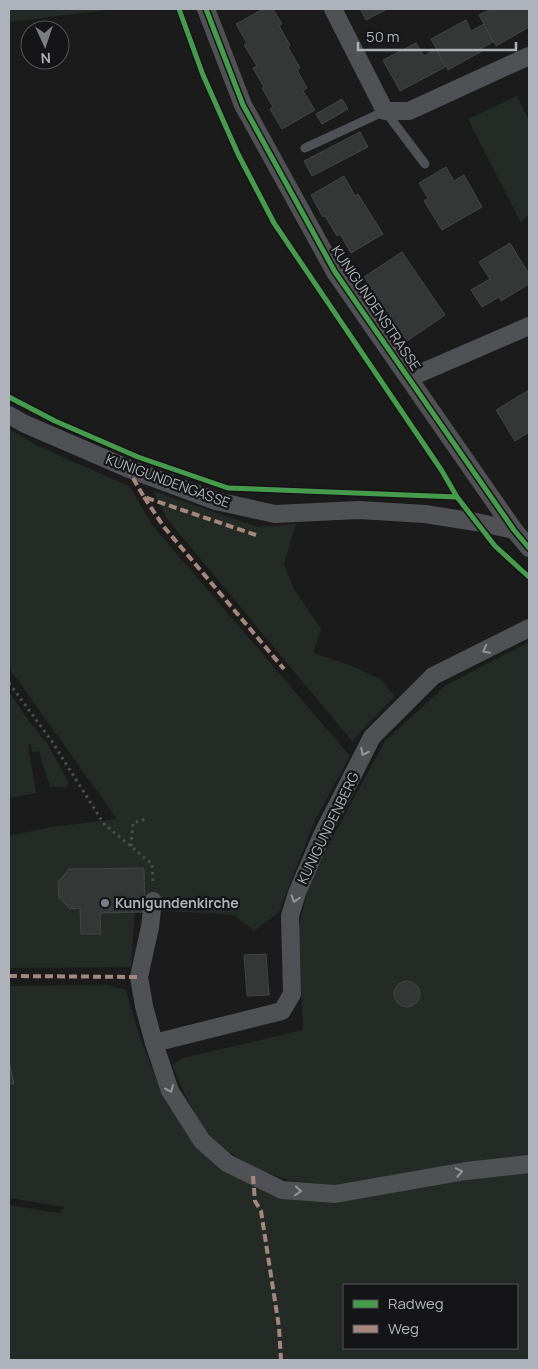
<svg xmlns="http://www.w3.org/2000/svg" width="538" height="1369" viewBox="0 0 538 1369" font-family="Manrope,sans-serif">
	<rect width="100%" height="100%" fill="#1b1b1b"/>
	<!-- green -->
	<g fill="#242a25" fill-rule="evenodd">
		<polygon points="9,9 115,9 9,22"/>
		<polygon points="517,96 529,121 529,214 521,223 468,119"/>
		<polygon points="9,429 38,446 129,486 153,526 350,756 315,820 279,912 254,931 234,915 135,909 131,967 9,968 9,836 51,827 117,819 9,668"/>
		<polygon points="153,491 258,527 296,524 284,564 294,589 321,629 313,653 349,665 380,679 395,696 352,741 167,519"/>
		<polygon points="529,642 529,1156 421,1170 341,1186 291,1181 254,1168 209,1139 186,1097 172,1065 183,1058 303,1030 298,929 311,877 385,741 446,685"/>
		<polygon points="9,692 29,721 48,745 69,783 66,787 50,787 39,751 32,752 31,743 28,745 36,793 9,798"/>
		<path d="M 107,985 L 126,990 L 139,1035 L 166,1103 L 201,1150 L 276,1192 L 529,1171 L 529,1360 L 9,1360 L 9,1205 L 59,1213 L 65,1207 L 9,1198 L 9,986 ZM 344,1285 L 517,1285 L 517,1348 L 344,1348 Z"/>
	</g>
	<!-- building -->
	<g fill="#353636" stroke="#444547">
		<polygon points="263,9 273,9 282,24 279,26 290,45 288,47 300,68 297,70 307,88 303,91 315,110 282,129 270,109 273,107 262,88 264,87 253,68 257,66 244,45 247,43 236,24"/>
		<polygon points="360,9 387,9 366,20"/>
		<polygon points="491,9 529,9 529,27 496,46 479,15"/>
		<polygon points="466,20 471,31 484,24 493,42 480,49 482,51 448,70 431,39"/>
		<polygon points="416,43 424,56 436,49 445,67 400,91 383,60"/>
		<polygon points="342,99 348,109 322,124 316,114"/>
		<polygon points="360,132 368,147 312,176 304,161"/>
		<polygon points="446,167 454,181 464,175 482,207 442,230 424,201 428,198 419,183"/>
		<polygon points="344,176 355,196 358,194 383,234 351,253 340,234 337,236 325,216 323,217 311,195"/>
		<polygon points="510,243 529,274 529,284 501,301 499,297 482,307 471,290 490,279 479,262"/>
		<polygon points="402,252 445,315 407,341 364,277"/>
		<polygon points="529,390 529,432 515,441 496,410"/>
		<polygon points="144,868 145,912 100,913 101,934 81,934 80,908 70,909 59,898 58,882 69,869"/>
		<polygon points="266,954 269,995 247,996 244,955"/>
		<circle cx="407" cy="994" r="13"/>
		<polygon points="9,1061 14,1084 9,1084"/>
	</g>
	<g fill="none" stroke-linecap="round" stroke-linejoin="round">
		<!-- path -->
		<g stroke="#4b4d4f" stroke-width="3" stroke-dasharray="2.5 4" stroke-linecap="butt">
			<polyline points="9,683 51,740 104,824 152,864 153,884"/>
			<polyline points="131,846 133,823 146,819"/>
		</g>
		<!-- service -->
		<polyline stroke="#505154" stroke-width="9" points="305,148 385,111 425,164"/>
		<!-- minor -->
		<g stroke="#505154" stroke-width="18">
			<polyline points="206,9 243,105 335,272 514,530 529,548"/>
			<polyline points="333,9 385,111 409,111 529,56"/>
			<polyline points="409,378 529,326"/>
			<polyline points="9,415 25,424 127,468 216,501 275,514 359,510 425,514 476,522 514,530"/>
			<polyline points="153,901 150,927 139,977 144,1006 154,1043 170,1091 202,1141 227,1163 282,1190 335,1194 466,1171 529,1164"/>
			<polyline points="154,1043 282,1011 292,994 290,916 297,893 322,835 372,737 433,676 529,628"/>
		</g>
		<!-- quiet -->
		<g stroke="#a5887d" stroke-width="4" stroke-dasharray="8 4" stroke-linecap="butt">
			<polyline points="127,468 144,497 256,535"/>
			<polyline points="144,497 164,527 284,669"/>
			<polyline points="9,976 139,977"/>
			<polyline points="253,1176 255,1201 261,1211 279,1327 281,1360"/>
		</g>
		<defs>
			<g id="cycleway">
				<polyline points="179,9 203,75 238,154 274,223 442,471 457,497 495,546 529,577"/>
				<polyline points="206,9 243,105 335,272 514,530 529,548"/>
				<polyline points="9,397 55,421 138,457 228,488 457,497"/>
			</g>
		</defs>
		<!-- cycleway casing -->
		<use href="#cycleway" stroke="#151517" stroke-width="8"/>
		<!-- cycleway -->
		<use href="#cycleway" stroke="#469c4c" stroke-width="5"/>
	</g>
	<!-- one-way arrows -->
	<defs><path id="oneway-chevron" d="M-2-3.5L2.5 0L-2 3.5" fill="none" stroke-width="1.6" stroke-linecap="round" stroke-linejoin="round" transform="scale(1.25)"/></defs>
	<g stroke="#92959b">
		<use href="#oneway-chevron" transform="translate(486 650) rotate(153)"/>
		<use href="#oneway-chevron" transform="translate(364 752) rotate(117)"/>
		<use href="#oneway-chevron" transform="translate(295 899) rotate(106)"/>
		<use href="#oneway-chevron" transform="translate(170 1089) rotate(66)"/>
		<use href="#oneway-chevron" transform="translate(459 1172) rotate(-11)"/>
		<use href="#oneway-chevron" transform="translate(298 1191) rotate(5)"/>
	</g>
	<!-- markers -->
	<circle fill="#7b7d82" stroke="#151517" stroke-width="2" cx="105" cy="903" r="5"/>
	<g text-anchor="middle" stroke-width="4.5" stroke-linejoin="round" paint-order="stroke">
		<!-- street labels -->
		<g font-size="14" fill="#aeb2ba" stroke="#151517">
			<text transform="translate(376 308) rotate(56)" y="5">KUNIGUNDENSTRASSE</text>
			<text transform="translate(168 481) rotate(20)" y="5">KUNIGUNDENGASSE</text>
			<text transform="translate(328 828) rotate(-64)" y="5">KUNIGUNDENBERG</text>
		</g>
		<!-- poi labels -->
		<g font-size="14" font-weight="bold" fill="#aeb2ba" stroke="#151517" text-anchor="start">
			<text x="115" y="908">Kunigundenkirche</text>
		</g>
	</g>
	<!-- border -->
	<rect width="538" height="1369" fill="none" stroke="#aeb2ba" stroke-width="20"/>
	<!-- legend -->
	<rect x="343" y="1284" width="175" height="65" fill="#151517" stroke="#525458"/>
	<rect x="353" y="1300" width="25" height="8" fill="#469c4c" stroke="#525458"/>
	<text x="388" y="1309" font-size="15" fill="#aeb2ba">Radweg</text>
	<rect x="353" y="1325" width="25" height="8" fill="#a5887d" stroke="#525458"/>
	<text x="388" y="1334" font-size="15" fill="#aeb2ba">Weg</text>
	<!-- north arrow -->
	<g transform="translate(45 45) rotate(177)"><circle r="24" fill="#151517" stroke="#525458"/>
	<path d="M0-4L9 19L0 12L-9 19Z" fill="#7b7d82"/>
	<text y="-8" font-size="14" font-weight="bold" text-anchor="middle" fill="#aeb2ba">N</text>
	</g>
	<!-- scale -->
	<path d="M358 42v8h158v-8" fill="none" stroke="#aeb2ba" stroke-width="2.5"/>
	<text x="366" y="42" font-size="15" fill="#aeb2ba" stroke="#151517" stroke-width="4" paint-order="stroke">50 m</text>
</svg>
